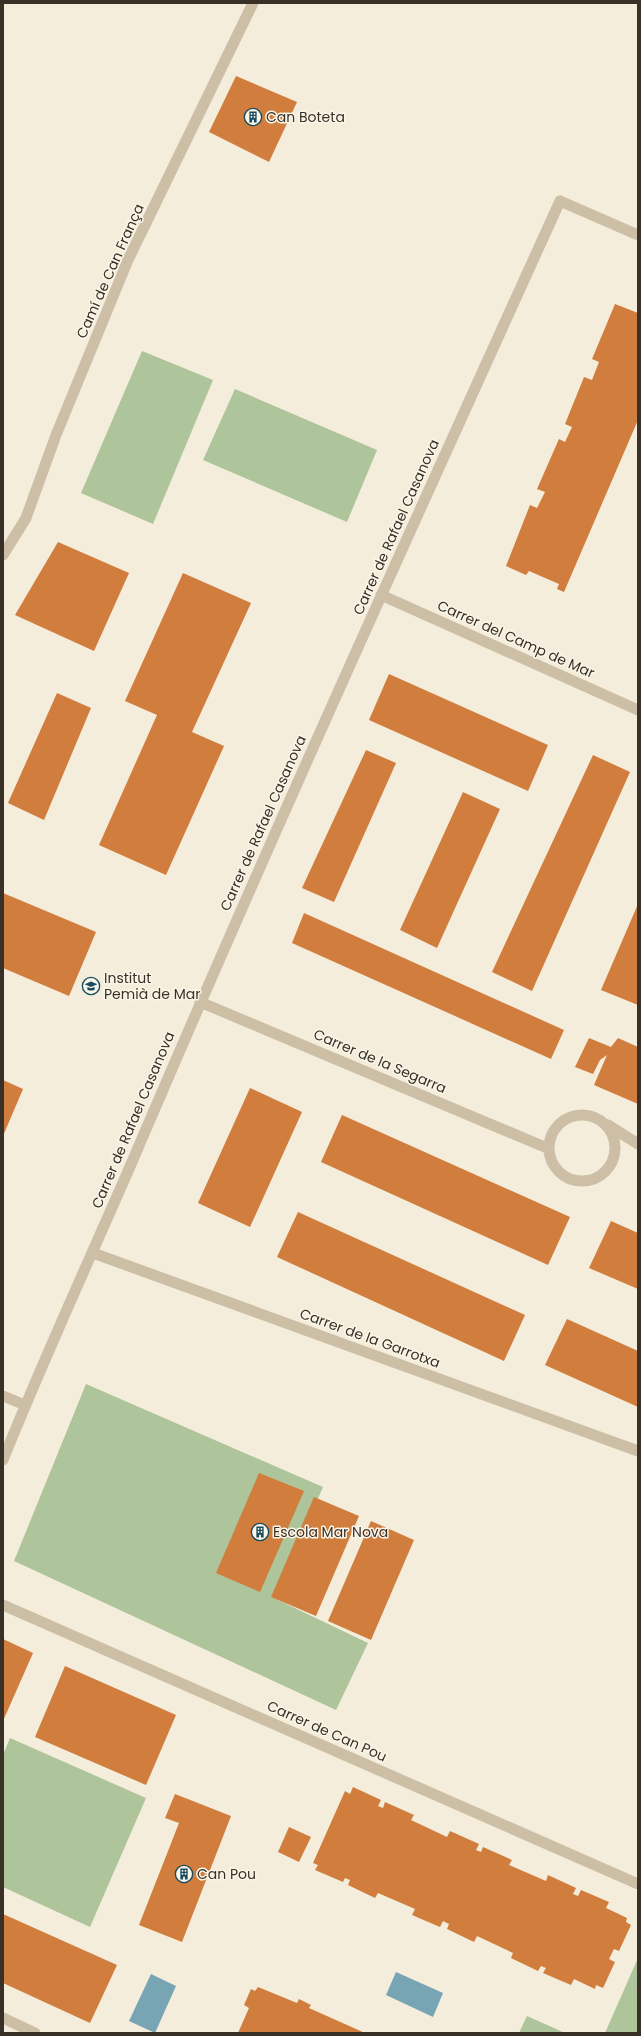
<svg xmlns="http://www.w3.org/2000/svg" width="641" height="2036" viewBox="0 0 641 2036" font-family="Poppins,sans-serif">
	<rect width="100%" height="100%" fill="#f4eddb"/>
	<!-- green -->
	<g fill="#aec49a">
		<polygon points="142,351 213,380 153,524 81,493"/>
		<polygon points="235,389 377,450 347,522 203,460"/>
		<polygon points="86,1384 323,1487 274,1598 368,1643 336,1710 14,1561"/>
		<polygon points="10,1738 146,1798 90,1927 3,1887 3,1755"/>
		<polygon points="638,1958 638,2033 605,2033"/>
		<polygon points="527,2016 565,2033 519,2033"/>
	</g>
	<!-- water -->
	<g fill="#78a5b4">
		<polygon points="396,1972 443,1993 433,2017 386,1995"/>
		<polygon points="151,1974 176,1986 155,2033 129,2021"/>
	</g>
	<!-- building -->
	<g fill="#d07d3d">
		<polygon points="236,76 297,102 269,162 209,132"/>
		<polygon points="615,304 638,313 638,420 564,592 557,589 559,584 529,571 526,575 506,566 530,505 537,508 545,492 537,489 559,439 565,442 572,427 565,424 584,377 592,380 599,362 592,359"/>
		<polygon points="58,542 129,573 94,651 15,615"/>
		<polygon points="183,573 251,603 192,732 224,746 166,875 99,845 157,715 125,701"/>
		<polygon points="389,674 548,745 528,791 369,720"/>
		<polygon points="57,693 91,708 44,820 8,803"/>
		<polygon points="366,750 396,763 334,902 302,888"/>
		<polygon points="593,755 630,772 532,991 492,972"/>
		<polygon points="463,792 500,809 437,948 400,930"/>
		<polygon points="3,893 96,932 69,996 3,968"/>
		<polygon points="638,904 638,1005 601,990"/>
		<polygon points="304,913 564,1030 551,1059 292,943"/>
		<polygon points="589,1038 611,1047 618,1038 638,1047 638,1104 594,1085 607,1055 600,1060 593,1074 575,1067"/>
		<polygon points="3,1080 23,1089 3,1136"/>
		<polygon points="250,1088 302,1112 250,1227 198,1203"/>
		<polygon points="342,1115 570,1217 548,1265 321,1162"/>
		<polygon points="298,1212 525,1315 504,1361 277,1257"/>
		<polygon points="611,1221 638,1233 638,1289 589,1268"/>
		<polygon points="567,1319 638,1351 638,1407 545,1365"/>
		<polygon points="259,1473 304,1491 260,1592 216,1573"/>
		<polygon points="314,1497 359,1516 316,1616 271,1597"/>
		<polygon points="371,1521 414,1540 371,1640 328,1621"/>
		<polygon points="3,1639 33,1653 3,1721"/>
		<polygon points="65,1666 176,1715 146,1785 35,1737"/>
		<polygon points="353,1787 381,1800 378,1806 383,1808 385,1802 414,1815 411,1820 447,1837 450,1831 479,1844 476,1850 481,1852 483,1847 512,1860 509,1865 546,1881 548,1875 576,1888 573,1894 578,1896 581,1890 609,1902 606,1908 627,1918 626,1922 631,1925 619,1951 614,1949 609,1959 615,1962 603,1988 596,1985 595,1989 574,1979 571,1985 543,1973 546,1968 541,1966 538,1971 511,1958 513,1953 477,1936 474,1942 447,1929 449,1924 443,1921 440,1927 412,1915 415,1909 378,1893 375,1898 348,1885 350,1880 345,1878 343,1882 315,1870 318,1865 313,1863 345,1791 350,1794"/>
		<polygon points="175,1794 231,1816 182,1942 139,1925 179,1823 165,1818"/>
		<polygon points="289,1827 311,1837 299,1862 278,1852"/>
		<polygon points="3,1914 117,1965 90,2023 3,1983"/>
		<polygon points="258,1987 297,2003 299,1999 311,2005 309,2008 365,2033 238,2033 249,2008 244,2005 251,1989 255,1991"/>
	</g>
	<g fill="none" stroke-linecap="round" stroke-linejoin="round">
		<!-- service -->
		<polyline stroke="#cdbfa6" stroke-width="11" points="560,201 638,235"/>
		<!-- minor -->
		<g stroke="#cdbfa6" stroke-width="11">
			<polyline points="3,555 26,518 56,435 128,260 253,3"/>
			<polyline points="381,595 638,710"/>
			<polyline points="200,1002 547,1148"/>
			<circle cx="582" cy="1148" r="33"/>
			<polyline points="608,1125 638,1144"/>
			<polyline points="93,1253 638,1451"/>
			<polyline points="3,1396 25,1405"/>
			<path d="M 3,1460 C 43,1360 89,1261 132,1162 C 270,839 415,520 560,201"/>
			<polyline points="3,1605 638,1884"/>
			<polyline points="3,2018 35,2033"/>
		</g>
	</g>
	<!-- icons -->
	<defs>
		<symbol id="building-ring" viewBox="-11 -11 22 22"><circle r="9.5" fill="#fbf6e8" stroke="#194c5e" stroke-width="1.5"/><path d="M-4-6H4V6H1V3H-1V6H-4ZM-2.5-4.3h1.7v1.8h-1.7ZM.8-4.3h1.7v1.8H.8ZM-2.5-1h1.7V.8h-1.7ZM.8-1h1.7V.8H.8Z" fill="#194c5e"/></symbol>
		<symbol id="school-ring" viewBox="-11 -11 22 22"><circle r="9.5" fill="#fbf6e8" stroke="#194c5e" stroke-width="1.5"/><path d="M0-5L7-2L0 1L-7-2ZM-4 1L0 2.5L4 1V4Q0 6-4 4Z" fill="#194c5e"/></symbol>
	</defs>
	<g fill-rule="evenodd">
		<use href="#building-ring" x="243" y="107" width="20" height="20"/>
		<use href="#school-ring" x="81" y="976" width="20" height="20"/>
		<use href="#building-ring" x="250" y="1522" width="20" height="20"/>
		<use href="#building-ring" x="174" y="1864" width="20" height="20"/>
	</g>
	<g text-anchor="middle" stroke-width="3" stroke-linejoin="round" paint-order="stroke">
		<!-- poi labels -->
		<g font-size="14" fill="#393027" stroke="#fbf6e8" text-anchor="start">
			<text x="266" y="122">Can Boteta</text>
			<text x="104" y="983">Institut<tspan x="104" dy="16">Pemià de Mar</tspan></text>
			<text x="273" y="1537">Escola Mar Nova</text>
			<text x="197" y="1879">Can Pou</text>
		</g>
		<!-- street labels -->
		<g font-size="14" fill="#393027" stroke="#fbf6e8">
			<text transform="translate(110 271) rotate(-66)" y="5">Camí de Can França</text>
			<text transform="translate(396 527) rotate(-66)" y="5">Carrer de Rafael Casanova</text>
			<text transform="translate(516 639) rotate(24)" y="5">Carrer del Camp de Mar</text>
			<text transform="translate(263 823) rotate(-66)" y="5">Carrer de Rafael Casanova</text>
			<text transform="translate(380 1061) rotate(23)" y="5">Carrer de la Segarra</text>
			<text transform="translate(133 1120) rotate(-67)" y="5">Carrer de Rafael Casanova</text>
			<text transform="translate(370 1338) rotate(20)" y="5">Carrer de la Garrotxa</text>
			<text transform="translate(327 1731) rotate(24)" y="5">Carrer de Can Pou</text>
		</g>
	</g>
	<!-- border -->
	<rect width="641" height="2036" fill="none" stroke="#393027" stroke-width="8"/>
</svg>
